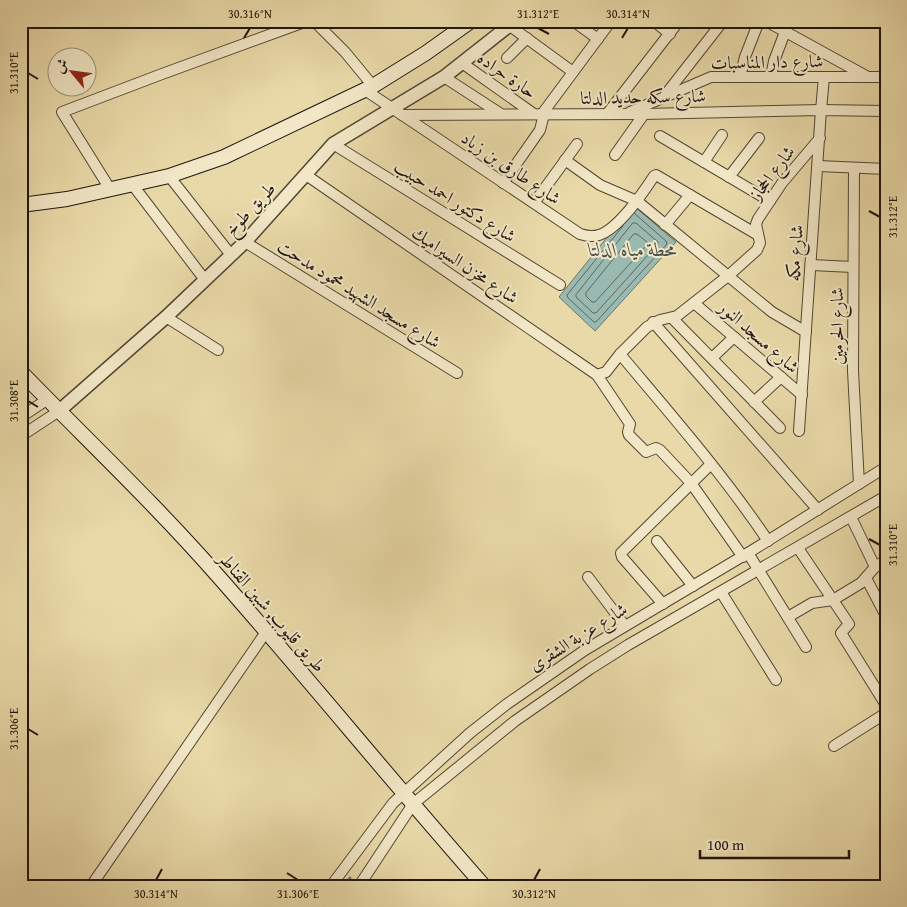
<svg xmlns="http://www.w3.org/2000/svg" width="907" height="907" viewBox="0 0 907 907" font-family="'Gentium Book Plus',Amiri,serif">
	<rect width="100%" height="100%" fill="#e9d9a8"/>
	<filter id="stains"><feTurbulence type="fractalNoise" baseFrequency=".004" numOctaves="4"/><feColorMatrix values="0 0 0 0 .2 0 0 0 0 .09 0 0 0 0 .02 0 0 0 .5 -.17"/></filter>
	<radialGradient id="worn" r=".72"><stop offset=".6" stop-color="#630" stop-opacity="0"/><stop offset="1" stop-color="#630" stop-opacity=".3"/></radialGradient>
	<!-- water -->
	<polygon fill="#9ab9b1" stroke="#69776f" points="633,205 676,242 595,331 559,297"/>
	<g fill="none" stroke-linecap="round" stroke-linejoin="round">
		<!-- shore -->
		<g stroke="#5c675f" stroke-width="1">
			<polygon points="633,223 636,223 658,242 658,244 596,313 593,313 576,297 576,295"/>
			<polyline points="623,226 567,295 568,298 594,322 596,322 667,244 666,241 634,213"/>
			<polygon points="634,234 637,234 647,242 647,245 595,302 592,302 586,296 586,293"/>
		</g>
		<!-- stream -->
		<polyline stroke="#69776f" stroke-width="3" points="345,886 350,878"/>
		<defs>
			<g id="minor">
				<polyline points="314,21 345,52 373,86"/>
				<polyline points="573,21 598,39"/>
				<polyline points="654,21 670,34"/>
				<polyline points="766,21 866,76"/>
				<polyline points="510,26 573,72"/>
				<polyline points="507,58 527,38"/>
				<polyline points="462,63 534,114"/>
				<polyline points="444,77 501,114"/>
				<polyline points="740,77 745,57 759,21"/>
				<polyline points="771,77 774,61 785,32"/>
				<path d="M 365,90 L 580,234 C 586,236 593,237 599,235 C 618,229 643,193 654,176 L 656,175 L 758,235"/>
				<polyline points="666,94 723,21"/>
				<polyline points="630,112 711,77 886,77"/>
				<polyline points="542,114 611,21"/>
				<polyline points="607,114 679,21"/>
				<polyline points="402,115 644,114 821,110 886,111"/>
				<polyline points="660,136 770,201"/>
				<polyline points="333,144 560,285"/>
				<polyline points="615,155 644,114"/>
				<polyline points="565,160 600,185 637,201 772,312 806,332"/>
				<polyline points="704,162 722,135"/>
				<polyline points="818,166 886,169"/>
				<polyline points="854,168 853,371 859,484"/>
				<polyline points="306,175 597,375 606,372 620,354 647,327 660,320 677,316 728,276 757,250 760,243 756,224 758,219 782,183 820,138"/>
				<polyline points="169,176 231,255"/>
				<polyline points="729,177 759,138"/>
				<polyline points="503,183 540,130 544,114"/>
				<polyline points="132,184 205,280"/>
				<polyline points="110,189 62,112 162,74 307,21"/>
				<polyline points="534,203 577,144"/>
				<polyline points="665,225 690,195"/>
				<polyline points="245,242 457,373"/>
				<polyline points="811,265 853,267"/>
				<polyline points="694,303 802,395"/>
				<polyline points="166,317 218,350"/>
				<polyline points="672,318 780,428"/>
				<polyline points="653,322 818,510"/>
				<path d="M 620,354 C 671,415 724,475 768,541"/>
				<polyline points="712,358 734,337"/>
				<polyline points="597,375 630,424 628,432 629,435 646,452 656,448 660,450 691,483 743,557"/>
				<polyline points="754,402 781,377"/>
				<polyline points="21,417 48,399"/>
				<polyline points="799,431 821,110 824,77"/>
				<polyline points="21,436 59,411"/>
				<polyline points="851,517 875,567"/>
				<polyline points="657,541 693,586"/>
				<polyline points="798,548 849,624 841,633 886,705"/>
				<polyline points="748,553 806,647"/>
				<polyline points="588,577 625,626"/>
				<polyline points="866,578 886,616"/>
				<polyline points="721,592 776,680"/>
				<polyline points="663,604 622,557 621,553 711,464"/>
				<polyline points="788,617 812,603 833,600 861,583 875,567 886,560"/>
				<polyline points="834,746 886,713"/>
				<polyline points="91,886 266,632"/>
				<polyline points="331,886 393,803 470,733 507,704 585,650 748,553 886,467"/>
				<polyline points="359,886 413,804 515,721 590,669 628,645 886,496"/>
			</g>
			<polyline id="tertiary" points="59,411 166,317 245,242 333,144 444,77 515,21"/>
			<g id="secondary">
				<polyline points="21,205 67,199 169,176 224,157 373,86 426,53 471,21"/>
				<path d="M 21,372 C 87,440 156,505 218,576 C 308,678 394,784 484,886"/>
			</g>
		</defs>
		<!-- minor casing -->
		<use href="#minor" stroke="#524634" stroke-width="12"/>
		<!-- tertiary casing -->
		<use href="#tertiary" stroke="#524634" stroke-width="15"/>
		<!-- secondary casing -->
		<use href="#secondary" stroke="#1f150d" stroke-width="16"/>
		<!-- minor -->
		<use href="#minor" stroke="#f1e6c6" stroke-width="10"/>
		<!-- tertiary -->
		<use href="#tertiary" stroke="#f1e6c6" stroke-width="12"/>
		<!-- secondary -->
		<use href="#secondary" stroke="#f1e6c6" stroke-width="14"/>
	</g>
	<!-- ticks -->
	<path fill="none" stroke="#1f150d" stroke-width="2" d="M 538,28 L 549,34M 244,38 L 250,28M 622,38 L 628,28M 28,73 L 38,79M 869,211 L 880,217M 28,401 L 38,407M 869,539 L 880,545M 28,729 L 38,735M 287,873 L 298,880M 156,880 L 162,869M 534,880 L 540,869"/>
	<g text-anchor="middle" stroke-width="4" stroke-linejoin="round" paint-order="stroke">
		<!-- street labels -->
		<g font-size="18" fill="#1f150d" stroke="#f1e6c6">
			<text transform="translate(767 62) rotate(-1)" y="6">شارع دار المناسبات</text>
			<text transform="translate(507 75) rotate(35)" y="6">حارة حراده</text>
			<text transform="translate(643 97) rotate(-1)" y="6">شارع سكه حديد الدلتا</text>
			<text transform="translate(511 168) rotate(34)" y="6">شارع طارق بن زياد</text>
			<text transform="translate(772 173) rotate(-53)" y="6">شارع الحجاز</text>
			<text transform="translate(455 201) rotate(32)" y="6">شارع دكتور احمد حبيب</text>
			<text transform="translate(250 209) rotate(-47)" y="6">طريق طوخ</text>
			<text transform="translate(795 253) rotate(-86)" y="6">شارع مكه</text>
			<text transform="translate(465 265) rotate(34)" y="6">شارع مخزن السيراميك</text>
			<text transform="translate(359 294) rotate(32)" y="6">شارع مسجد الشهيد محمود مدحت</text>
			<text transform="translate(837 326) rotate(-90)" y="6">شارع الحرمين</text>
			<text transform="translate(759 337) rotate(41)" y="6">شارع مسجد النور</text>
			<text transform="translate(272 612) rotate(49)" y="6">طريق قليوب, شبين القناطر</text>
			<text transform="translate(578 637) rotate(-32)" y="6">شارع عزبة الشقرى</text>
		</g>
		<!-- water labels -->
		<g font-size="19" font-style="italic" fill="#4a4e46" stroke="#f1e6c6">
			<text x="633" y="256">محطة مياه الدلتا</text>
		</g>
	</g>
	<!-- margin -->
	<rect width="907" height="907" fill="none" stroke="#e9d9a8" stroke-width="55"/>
	<!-- north arrow -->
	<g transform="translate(72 72) rotate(299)"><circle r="24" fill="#f1e6c6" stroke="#9d927c"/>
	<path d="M0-4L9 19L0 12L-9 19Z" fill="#8f2418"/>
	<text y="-8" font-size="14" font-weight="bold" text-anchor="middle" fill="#1f150d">ش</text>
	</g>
	<!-- scale -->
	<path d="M700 850v8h149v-8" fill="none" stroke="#1f150d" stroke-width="2.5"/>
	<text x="707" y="850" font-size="15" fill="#1f150d" stroke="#f1e6c6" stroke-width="4" paint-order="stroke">100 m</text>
	<rect x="28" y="28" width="852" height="852" fill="none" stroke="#1f150d" stroke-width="2"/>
	<g font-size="12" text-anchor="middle" fill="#1f150d">
		<text x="250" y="18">30.316°N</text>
		<text x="538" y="18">31.312°E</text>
		<text x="628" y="18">30.314°N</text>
		<text transform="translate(14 73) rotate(-90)" y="4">31.310°E</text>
		<text transform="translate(893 217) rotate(-90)" y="4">31.312°E</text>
		<text transform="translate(14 401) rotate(-90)" y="4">31.308°E</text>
		<text transform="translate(893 545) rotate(-90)" y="4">31.310°E</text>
		<text transform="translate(14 729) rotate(-90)" y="4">31.306°E</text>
		<text x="156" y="898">30.314°N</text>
		<text x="298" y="898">31.306°E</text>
		<text x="534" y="898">30.312°N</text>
	</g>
	<rect width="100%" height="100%" filter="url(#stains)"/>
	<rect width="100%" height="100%" fill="url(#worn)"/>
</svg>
